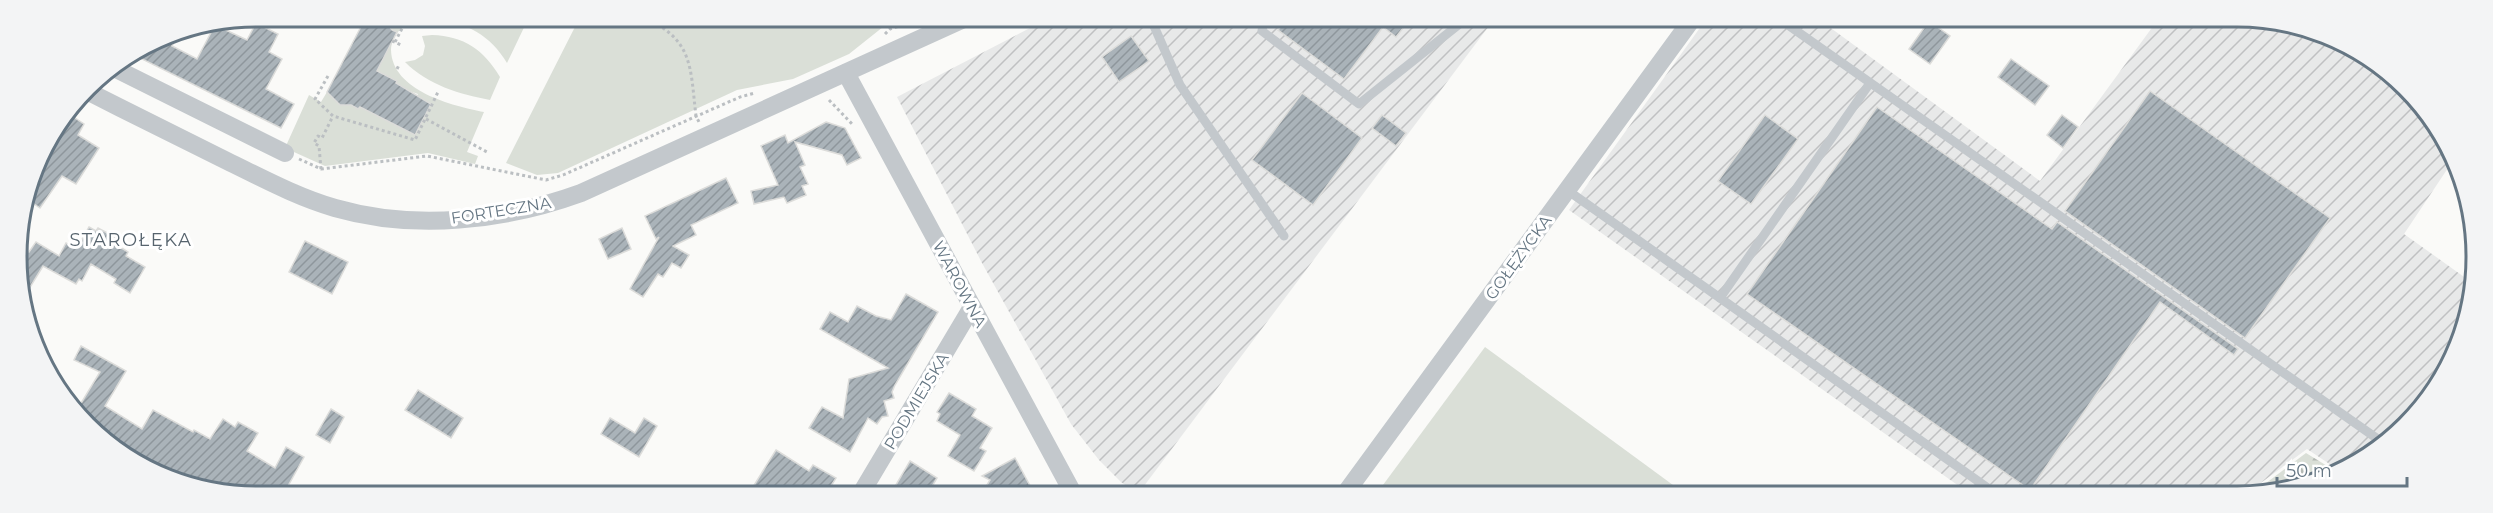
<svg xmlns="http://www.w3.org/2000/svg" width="2493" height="513" viewBox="0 0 2493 513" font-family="Montserrat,sans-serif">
	<defs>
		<pattern id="industrial-furrows" width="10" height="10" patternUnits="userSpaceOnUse" patternTransform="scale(1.5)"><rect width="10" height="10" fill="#e8e9e9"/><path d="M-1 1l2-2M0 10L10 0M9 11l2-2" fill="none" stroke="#c0c1c2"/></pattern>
		<pattern id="forest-firs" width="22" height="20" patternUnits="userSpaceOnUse" patternTransform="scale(1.5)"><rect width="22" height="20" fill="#dadfd7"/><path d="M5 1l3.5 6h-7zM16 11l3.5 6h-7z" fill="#b4b9b4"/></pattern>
		<pattern id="building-hatch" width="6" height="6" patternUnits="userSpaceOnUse" patternTransform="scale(1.5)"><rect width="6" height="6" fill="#aab3b9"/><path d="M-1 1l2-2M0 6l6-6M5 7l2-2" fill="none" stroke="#8e969c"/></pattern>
	</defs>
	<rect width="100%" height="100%" fill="#fafaf8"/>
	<!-- industrial -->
	<g fill="url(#industrial-furrows)">
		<polygon points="1051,17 1495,18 1138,494 1121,482 1099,460 1071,424 982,263 897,97"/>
		<polygon points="1707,18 1817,18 2040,181 2159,18 2267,19 2356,48 2427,110 2452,162 2404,234 2474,284 2452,362 2406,426 2340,471 2307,449 2243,496 1973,496 1569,210"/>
	</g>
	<!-- green -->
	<g fill="#dadfd7">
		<path d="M 368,17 L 529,17 L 507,63 C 489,33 460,18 426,22 C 417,23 407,24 400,30 C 394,35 391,43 391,50 C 392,91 453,106 484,112 L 467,152 L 478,156 L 475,164 L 428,153 L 325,166 L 285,148 L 309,95 L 321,102 L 327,92 L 340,105 L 351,105 L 358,109 L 360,107 L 401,128 L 418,94 L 395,86 L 397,81 L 377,71 L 397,32 Z"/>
		<polygon points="580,17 904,17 888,23 849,54 793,79 737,90 558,173 537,175 506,163"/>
		<path d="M 432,35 C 464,36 484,50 500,77 L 490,100 C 459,94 428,85 405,62 L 415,60 L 423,55 L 425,46 L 422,36 Z"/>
		<polygon points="1485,347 1688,496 1389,495 1380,489"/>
	</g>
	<!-- forest -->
	<polygon fill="url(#forest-firs)" points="2306,453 2337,472 2329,478 2249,496"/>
	<!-- building -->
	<g fill="url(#building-hatch)" stroke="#dcdcda" stroke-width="1.5">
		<polygon points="366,17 385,21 392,30 397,32 377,71 397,81 396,83 431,104 415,135 360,107 358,109 351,105 340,105 327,92"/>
		<polygon points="1288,18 1411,18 1396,37 1383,27 1344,79 1278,30"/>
		<polygon points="1929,21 1950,36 1930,64 1909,49"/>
		<polygon points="256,23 278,34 269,52 282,59 266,89 294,104 281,128 134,55 165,35 180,32 172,46 197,59 215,25 247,40"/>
		<polygon points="1131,36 1149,61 1119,82 1102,57"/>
		<polygon points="2011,59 2049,86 2035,105 1998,77"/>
		<polygon points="2150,91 2330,218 2245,338 2065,211"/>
		<polygon points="1302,93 1362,138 1313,205 1252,160"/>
		<polygon points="1877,107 2052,229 2057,222 2238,349 2234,355 2160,302 2030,490 1747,294"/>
		<polygon points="69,114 84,124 78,135 99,148 76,184 62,176 40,208 27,199 30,186 44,165 38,162"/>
		<polygon points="1382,115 1406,133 1396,146 1372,128"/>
		<polygon points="1765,115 1798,139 1751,204 1718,181"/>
		<polygon points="2062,115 2078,127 2063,148 2047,135"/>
		<polygon points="826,122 845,128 861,158 847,165 842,155 795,142 805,165 800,167 808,184 802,186 806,195 787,203 784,197 754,204 751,191 778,185 761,146 785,135 788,143"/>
		<polygon points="726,178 738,203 691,225 696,235 673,246 689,255 681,268 672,263 663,277 658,274 643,297 630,289 659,237 656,239 645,216"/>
		<polygon points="89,227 96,231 98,228 115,237 112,242 128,252 126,256 145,267 130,293 114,283 116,279 91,264 82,281 79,279 76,284 43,266 24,297 18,246 29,252 36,242 59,256 66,243 73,247 77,241 80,243"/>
		<polygon points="622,228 631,249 608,259 599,239"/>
		<polygon points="305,241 348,262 332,294 289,272"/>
		<polygon points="906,294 938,312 895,385 892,392 894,398 884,401 888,416 882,417 877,424 868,418 850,452 809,428 822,407 843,418 849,379 888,368 820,329 830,312 848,322 857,306 876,316 891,320"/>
		<polygon points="81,346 126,371 105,406 142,429 153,410 193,432 194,430 210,439 223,419 235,427 238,422 258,433 247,451 275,468 286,447 304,457 283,495 226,494 178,478 84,421 75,413 100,372 74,360"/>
		<polygon points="418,390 463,418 451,438 405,410"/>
		<polygon points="949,393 976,409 972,416 992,428 980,448 986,451 974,471 948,456 960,435 937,421 940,414 937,412"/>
		<polygon points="331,409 344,417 330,443 316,435"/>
		<polygon points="610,418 635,433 644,418 657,426 639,457 601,434"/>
		<polygon points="776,450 809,471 813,465 836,478 831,486 848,495 748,495"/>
		<polygon points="1015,458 1035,495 981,495 990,480 982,476"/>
		<polygon points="910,461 937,478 927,495 890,495"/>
	</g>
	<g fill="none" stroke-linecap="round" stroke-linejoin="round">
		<!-- path -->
		<g stroke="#bbbfc2" stroke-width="3" stroke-dasharray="3 3" stroke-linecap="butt">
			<polyline points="356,17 363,21"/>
			<path d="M 641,17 C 694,38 690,67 696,116 L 699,122"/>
			<polyline points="885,34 890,29 914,21"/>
			<polyline points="392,41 401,45"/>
			<polyline points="395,42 408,17"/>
			<polyline points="397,69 399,65"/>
			<polyline points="328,76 315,99 333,116 415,140 438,92"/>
			<polyline points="829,100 853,125"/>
			<polyline points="426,119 487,152"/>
			<polyline points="299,159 321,169 427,156 546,180 563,175 740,97 755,93"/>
			<polyline points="321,169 319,146 314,143 318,136 322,138 333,116"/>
		</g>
		<!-- service -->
		<g stroke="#c3c8cc" stroke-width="9">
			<polyline points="1150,17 1180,85 1284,236"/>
			<polyline points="1264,18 1262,31 1359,104 1467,18"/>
			<polyline points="1778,18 2382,442"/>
			<polyline points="1567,190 1720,298 1870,83"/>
			<polyline points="1720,298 1999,496"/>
		</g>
		<!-- minor -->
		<g stroke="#c3c8cc" stroke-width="18">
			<polyline points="114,68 285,153"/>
			<polyline points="846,73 1074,495"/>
			<path d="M 85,90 C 132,114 179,137 227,161 C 262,178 297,197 335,208 C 415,231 504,221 581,193 L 968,17"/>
			<polyline points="860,495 972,307"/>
			<polyline points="1344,495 1693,18"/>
		</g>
	</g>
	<g text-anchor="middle" stroke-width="6" stroke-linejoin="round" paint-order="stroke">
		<!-- street labels -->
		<g font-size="16" fill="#657683" stroke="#fff">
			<text transform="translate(501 210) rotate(-9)" y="6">FORTECZNA</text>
			<text transform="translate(1518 257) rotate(-54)" y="6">GOŁĘŻYCKA</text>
			<text transform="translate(960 284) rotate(62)" y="6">WAROWNA</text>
			<text transform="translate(916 401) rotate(-59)" y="6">PODMIEJSKA</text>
		</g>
		<!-- neighbourhood labels -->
		<g font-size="18" letter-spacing="1.5" fill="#57646e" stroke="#fff">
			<text x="131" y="246">STAROŁĘKA</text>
		</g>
	</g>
	<!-- crop -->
	<path d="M0 0H2493V513H0ZM256 27H2237A229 229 0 0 1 2466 256V257A229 229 0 0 1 2237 486H256A229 229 0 0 1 27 257V256A229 229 0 0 1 256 27Z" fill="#f3f4f5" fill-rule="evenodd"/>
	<path fill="none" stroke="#657683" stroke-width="3" d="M256 27H2237A229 229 0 0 1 2466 256V257A229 229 0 0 1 2237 486H256A229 229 0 0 1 27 257V256A229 229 0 0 1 256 27Z"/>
	<!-- scale -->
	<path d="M2277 477v9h130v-9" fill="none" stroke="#657683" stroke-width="3"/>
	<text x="2286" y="477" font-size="18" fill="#657683" stroke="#ffffff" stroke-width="4.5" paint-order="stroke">50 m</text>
</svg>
